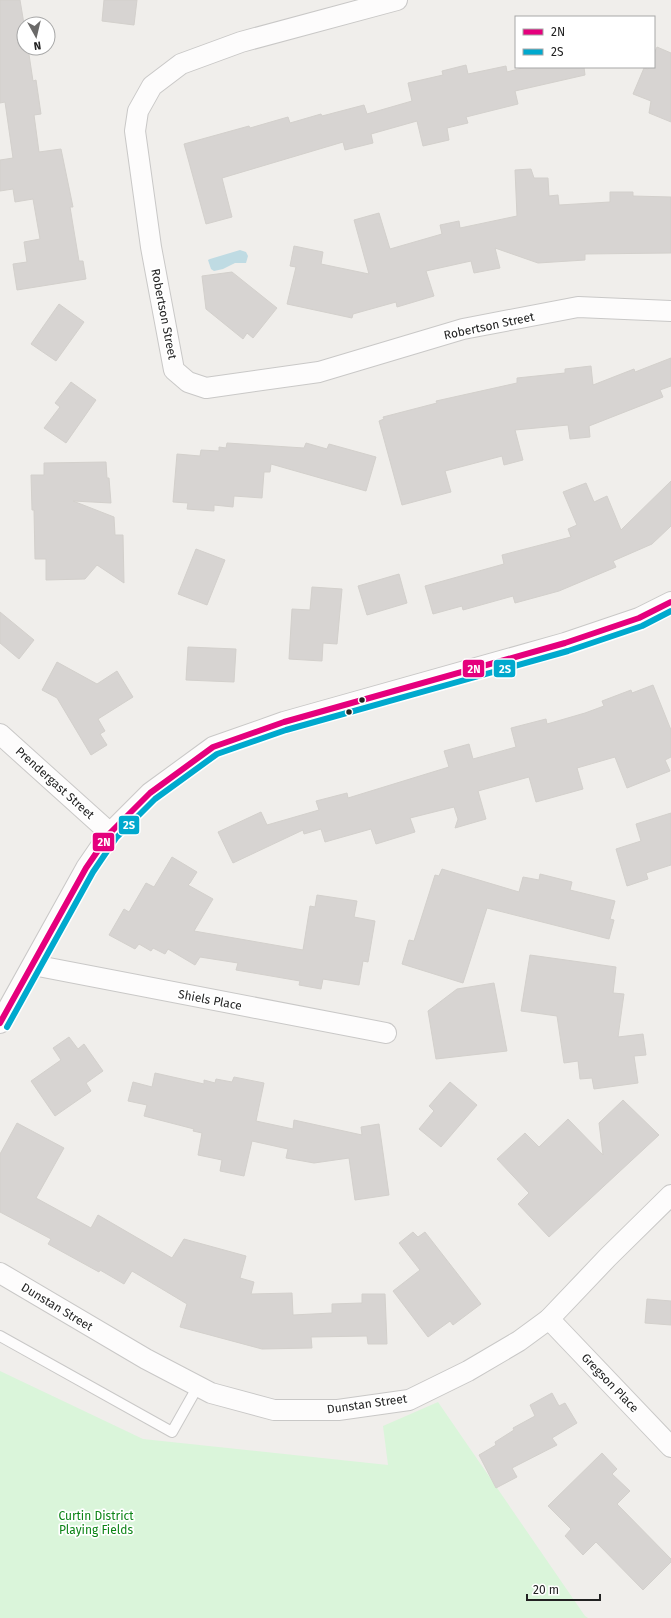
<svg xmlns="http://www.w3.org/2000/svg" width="671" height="1618" viewBox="0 0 671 1618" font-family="'Fira Sans',sans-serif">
	<rect width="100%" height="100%" fill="#f0eeeb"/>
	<!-- park -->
	<polygon fill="#daf5da" points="0,1371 143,1439 388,1465 383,1426 438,1402 585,1616 588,1618 0,1618"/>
	<!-- water -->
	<polygon fill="#bfdbe3" points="240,250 246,252 248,256 246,263 235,263 223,269 214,271 211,269 208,260 210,259"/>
	<!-- building -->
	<g fill="#d7d4d2" stroke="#d3d0cc">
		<polygon points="0,0 20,0 24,24 24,48 28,48 33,81 36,80 41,114 34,115 39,152 61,149 73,207 70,207 79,261 83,261 86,279 17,290 13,264 27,262 24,242 40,239 33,199 15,202 13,189 0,191 0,160 13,158 5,102 0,103"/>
		<polygon points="104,0 137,0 134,25 102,21"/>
		<polygon points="657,47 671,53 671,122 649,113 651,101 633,94 644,68 648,69 649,67 654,67 654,54"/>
		<polygon points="466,65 468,74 506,66 507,72 526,67 584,67 585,75 515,91 518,104 466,117 468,123 447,128 449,140 423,146 417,121 371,134 373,143 345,150 343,142 222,178 232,217 206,224 184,144 249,126 250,128 288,117 290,123 321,114 322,116 364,105 367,114 412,101 408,83 443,75 442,71"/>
		<polygon points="531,169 534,178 548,178 549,196 558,195 559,205 610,202 610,192 633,192 633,196 671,197 671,253 585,254 585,260 538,263 495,248 500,268 474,273 471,261 426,271 434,296 397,307 396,302 353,314 352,318 287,304 296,267 290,266 294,246 323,252 321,264 369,274 354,220 379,213 390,249 442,234 440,225 459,221 460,228 517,216 515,170"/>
		<polygon points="232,272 277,308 253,338 247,333 243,339 206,309 202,276"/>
		<polygon points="59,304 84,322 56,361 31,344"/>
		<polygon points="671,358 671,386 660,390 663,397 589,426 590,437 570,439 568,425 515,430 523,460 504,465 502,456 445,471 451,492 402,505 379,421 384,419 383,417 437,403 436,401 517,383 517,378 565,373 565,369 591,366 593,385 634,369 635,372"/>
		<polygon points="71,382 96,400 66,443 44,428 60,407 55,403"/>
		<polygon points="227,443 304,448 306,443 327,449 329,444 376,457 366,491 271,464 270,472 264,472 262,498 234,496 233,507 214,505 214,511 187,509 188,503 173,502 177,454 200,456 201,450 219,451 219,447 226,448"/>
		<polygon points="106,462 107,478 109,478 111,503 73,501 114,517 115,535 123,535 124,583 97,565 85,579 46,580 46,559 35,559 34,510 32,510 31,475 44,475 44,463"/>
		<polygon points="671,481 671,526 652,544 613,561 616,567 559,591 515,603 513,596 463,610 462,606 433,614 425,586 504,564 502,555 571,537 568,529 577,525 563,492 586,483 594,502 607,496 621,530"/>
		<polygon points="196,549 225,560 207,605 178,594"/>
		<polygon points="399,574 407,603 367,615 358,586"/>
		<polygon points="312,587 342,589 337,644 323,643 322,661 289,659 292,609 310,610"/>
		<polygon points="0,612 34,640 19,659 0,643"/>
		<polygon points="188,647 236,649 234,682 186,680"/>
		<polygon points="57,662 97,684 117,671 133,697 98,719 105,731 100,734 107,745 91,755 57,698 42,690"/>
		<polygon points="653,685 671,730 671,757 665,760 670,771 627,788 615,757 577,768 583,789 536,802 529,777 478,791 486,819 455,828 458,819 454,807 410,818 415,832 376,844 371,829 325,842 321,829 304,834 303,830 233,863 218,832 261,812 267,825 319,810 316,801 347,793 348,798 449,767 444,751 469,744 473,759 516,747 511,728 546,719 547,724 585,713 604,706 602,701 631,690 632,693"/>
		<polygon points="671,813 671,865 646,873 648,879 627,886 616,849 641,841 636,824"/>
		<polygon points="172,857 197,872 190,883 188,885 213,899 194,931 303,950 310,906 315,907 317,895 357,901 354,917 375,921 368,962 363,961 359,985 323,979 321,989 299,985 300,981 236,970 238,963 200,957 195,965 168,949 165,954 153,948 151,951 139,944 135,949 109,935 124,909 129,912 146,883 154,887"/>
		<polygon points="442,869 519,892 523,877 539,880 540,874 572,882 570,890 615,901 610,919 614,920 609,939 487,908 463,983 402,964 409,940 414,941 435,875 439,876"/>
		<polygon points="530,955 616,967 613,993 624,994 618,1037 643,1034 646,1055 634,1056 638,1083 594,1089 592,1078 580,1079 578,1061 564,1063 557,1016 521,1011"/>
		<polygon points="494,983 507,1051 436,1059 428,1011 457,989"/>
		<polygon points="69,1037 78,1049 84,1044 103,1071 86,1083 91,1091 55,1116 31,1081 61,1060 53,1048"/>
		<polygon points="155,1073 204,1084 204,1080 215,1083 216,1079 232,1082 234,1077 264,1083 256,1121 293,1129 294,1120 362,1135 361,1127 379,1124 389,1195 355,1200 349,1158 314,1163 286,1158 288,1149 252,1141 244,1176 220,1171 222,1160 198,1155 202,1133 193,1131 194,1129 144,1116 147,1105 128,1101 133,1082 152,1087"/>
		<polygon points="450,1082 477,1105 441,1147 419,1129 434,1111 429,1106"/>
		<polygon points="623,1100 659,1135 549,1237 518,1204 529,1193 497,1159 525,1133 539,1147 568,1119 603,1155 599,1123"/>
		<polygon points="17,1123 64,1148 36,1198 91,1228 98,1215 172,1258 184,1239 246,1256 240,1278 254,1282 251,1294 292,1293 293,1315 332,1313 332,1304 362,1303 362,1294 385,1294 387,1344 368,1344 367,1336 311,1337 312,1348 262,1349 180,1327 187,1304 132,1271 124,1284 100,1270 99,1272 48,1244 51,1239 0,1212 0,1154"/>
		<polygon points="413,1232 418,1237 425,1232 481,1304 453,1325 450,1321 428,1337 393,1291 420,1270 399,1243"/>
		<polygon points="647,1299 671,1301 671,1325 645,1323"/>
		<polygon points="552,1393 559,1406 565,1403 577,1423 552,1438 557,1445 512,1468 517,1477 496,1488 479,1455 496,1445 495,1442 514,1430 513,1428 535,1416 530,1405"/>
		<polygon points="602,1453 617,1469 612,1474 630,1491 617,1504 671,1559 671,1562 643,1590 596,1542 583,1555 565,1536 571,1529 548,1506"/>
	</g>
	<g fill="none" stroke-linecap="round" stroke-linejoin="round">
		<defs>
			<polyline id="lane" points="0,1336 172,1432 198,1386"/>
			<g id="street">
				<polyline points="397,0 241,42 181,64 152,86 138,111 135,131 151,247 174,370 188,382 206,388 319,372 463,329 578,307 671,311"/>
				<polyline points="0,734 110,833"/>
				<polyline points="33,965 386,1033"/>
				<polyline points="0,1023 86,868 110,833 150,793 213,747 284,722 565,643 639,618 671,602"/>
				<polyline points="0,1273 146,1359 211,1393 274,1410 338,1410 409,1400 468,1371 519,1341 549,1319 608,1257 671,1195"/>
				<polyline points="549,1319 671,1447"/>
			</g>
		</defs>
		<!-- lane casing -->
		<use href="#lane" stroke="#c9c8c7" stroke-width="12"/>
		<!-- street casing -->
		<use href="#street" stroke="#c9c8c7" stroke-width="22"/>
		<!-- lane -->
		<use href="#lane" stroke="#fdfcfc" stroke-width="10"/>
		<!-- street -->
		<use href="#street" stroke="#fdfcfc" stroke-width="20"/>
		<defs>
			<polyline id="bus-1" points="0,1023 86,868 110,833 150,793 213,747 284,722 565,643 639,618 671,602"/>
			<polyline id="bus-2" points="7,1027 93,872 116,838 155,799 217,754 286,730 568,651 642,626 671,611"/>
		</defs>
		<!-- bus-1 casing -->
		<use href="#bus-1" stroke="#fff" stroke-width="9"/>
		<!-- bus-2 casing -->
		<use href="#bus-2" stroke="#fff" stroke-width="9"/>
		<!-- bus-1 -->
		<use href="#bus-1" stroke="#e5007d" stroke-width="6"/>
		<!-- bus-2 -->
		<use href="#bus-2" stroke="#00a9ce" stroke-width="6"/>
	</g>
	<!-- markers -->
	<g fill="#222" stroke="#fff" stroke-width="1.5">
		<circle cx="362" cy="700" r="3.5"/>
		<circle cx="349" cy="712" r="3.5"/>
	</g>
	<g text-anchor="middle" stroke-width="3.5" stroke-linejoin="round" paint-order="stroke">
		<!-- street labels -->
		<g font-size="12" fill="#222" stroke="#fff">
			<text transform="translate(164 314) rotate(79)" y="4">Robertson Street</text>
			<text transform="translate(489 326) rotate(-12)" y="4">Robertson Street</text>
			<text transform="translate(55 783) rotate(42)" y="4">Prendergast Street</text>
			<text transform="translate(210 1000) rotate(11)" y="4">Shiels Place</text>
			<text transform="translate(57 1307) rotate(31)" y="4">Dunstan Street</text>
			<text transform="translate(610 1383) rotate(46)" y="4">Gregson Place</text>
			<text transform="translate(367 1404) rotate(-8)" y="4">Dunstan Street</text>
		</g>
		<!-- park labels -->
		<g font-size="12" fill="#0c8416" stroke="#fff">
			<text x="96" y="1520">Curtin District<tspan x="96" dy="14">Playing Fields</tspan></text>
		</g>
	</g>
	<g stroke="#fff" stroke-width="1.5">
		<rect x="462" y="659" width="23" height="19" rx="4" fill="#e5007d"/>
		<rect x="493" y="659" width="23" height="19" rx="4" fill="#00a9ce"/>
		<rect x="118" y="815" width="22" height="20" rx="4" fill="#00a9ce"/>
		<rect x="92" y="832" width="23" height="20" rx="4" fill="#e5007d"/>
	</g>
	<g font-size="11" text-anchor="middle" font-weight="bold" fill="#fff">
		<text x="474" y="673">2N</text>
		<text x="505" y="673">2S</text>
		<text x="129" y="829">2S</text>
		<text x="104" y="846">2N</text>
	</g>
	<!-- legend -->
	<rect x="515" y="16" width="140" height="52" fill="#ffffff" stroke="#a7a7a7"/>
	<rect x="523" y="29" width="20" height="6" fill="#e5007d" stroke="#a7a7a7"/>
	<text x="551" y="36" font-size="12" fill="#222222">2N</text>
	<rect x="523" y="49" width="20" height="6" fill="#00a9ce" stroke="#a7a7a7"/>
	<text x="551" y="56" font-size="12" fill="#222222">2S</text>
	<!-- north arrow -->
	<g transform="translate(36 36) rotate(172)"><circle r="19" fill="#ffffff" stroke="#a7a7a7"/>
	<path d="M0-3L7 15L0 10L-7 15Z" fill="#6a6968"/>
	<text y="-6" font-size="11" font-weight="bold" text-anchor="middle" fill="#222222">N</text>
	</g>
	<!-- scale -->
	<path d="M527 1594v6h73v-6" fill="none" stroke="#222222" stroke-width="2"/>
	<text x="533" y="1594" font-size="12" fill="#222222" stroke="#ffffff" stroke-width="3" paint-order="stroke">20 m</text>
</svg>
